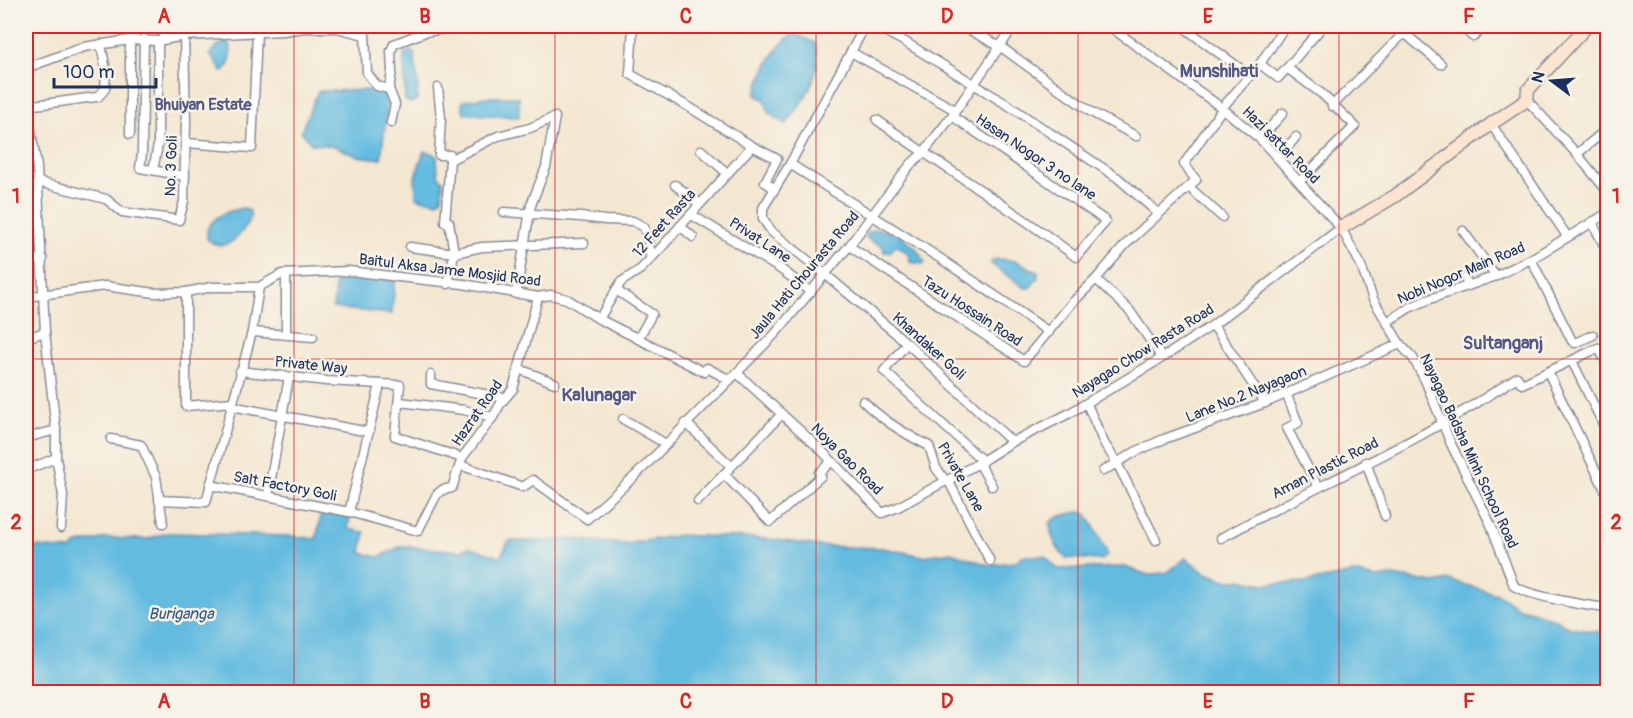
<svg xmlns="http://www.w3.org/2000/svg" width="1633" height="718" viewBox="0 0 1633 718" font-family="Pangolin,sans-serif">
	<rect width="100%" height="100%" fill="#f7f3e8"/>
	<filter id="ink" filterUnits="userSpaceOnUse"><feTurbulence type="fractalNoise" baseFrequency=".0167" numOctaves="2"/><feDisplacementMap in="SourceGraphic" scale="12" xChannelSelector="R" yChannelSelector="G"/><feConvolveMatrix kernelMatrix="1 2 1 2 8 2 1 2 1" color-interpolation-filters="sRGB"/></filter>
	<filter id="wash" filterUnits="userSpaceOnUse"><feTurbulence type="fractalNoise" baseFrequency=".008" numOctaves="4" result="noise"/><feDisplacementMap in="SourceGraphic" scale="24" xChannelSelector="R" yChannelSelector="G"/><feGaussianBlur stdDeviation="1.35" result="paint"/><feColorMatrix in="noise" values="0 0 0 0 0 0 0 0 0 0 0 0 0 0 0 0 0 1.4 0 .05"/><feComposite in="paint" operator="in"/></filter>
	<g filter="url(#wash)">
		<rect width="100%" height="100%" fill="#f4e7d1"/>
		<!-- water -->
		<g fill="#63bbe0" stroke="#3f759f" stroke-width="1.5">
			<path d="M 795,34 L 815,43 C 824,72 804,103 786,124 L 769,113 L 765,100 L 756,95 C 760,76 776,42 795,34 Z"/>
			<path d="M 226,42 L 230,44 C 232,54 231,66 222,72 L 210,54 L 217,46 Z"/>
			<polygon points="409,51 414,53 418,84 417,100 410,103 405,100 404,54"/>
			<polygon points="378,90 384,93 388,102 381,159 357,156 334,146 312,144 301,131 318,91"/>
			<path d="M 486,97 L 519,97 L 519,117 C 513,117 468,114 464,113 L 462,105 L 463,101 Z"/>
			<polygon points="424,151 434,154 437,157 438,175 443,181 442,197 438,202 417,198 416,195 415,177"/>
			<path d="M 243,208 L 249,210 L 251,215 C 244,233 227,256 207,239 L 207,230 C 214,215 228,211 243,208 Z"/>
			<path d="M 877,229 C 885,229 888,235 897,233 L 915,247 L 925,262 L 922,264 L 910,262 L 909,254 L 898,246 L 894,246 L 890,252 L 884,252 L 883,246 L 870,241 L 866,236 L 867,233 Z"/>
			<polygon points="1001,259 1016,261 1038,272 1038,277 1030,288 1025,288 991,264 992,260"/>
			<polygon points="336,274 395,280 392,314 333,308"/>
			<polygon points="322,511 350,516 348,529 365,532 361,553 379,557 402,546 462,551 469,547 500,557 509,541 546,541 570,539 626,544 680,535 769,539 821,546 882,548 923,556 951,552 988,565 1016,562 1022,556 1044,556 1058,569 1125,567 1148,575 1168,572 1186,558 1204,572 1225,580 1244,580 1264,584 1308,582 1353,573 1377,578 1393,576 1435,583 1449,580 1500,595 1518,608 1532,611 1558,621 1570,628 1607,633 1607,692 26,692 26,546 72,550 75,545 106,538 147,539 168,533 292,536 316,539"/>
			<path d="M 1081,512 L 1087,514 L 1106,550 L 1107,556 L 1101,560 L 1066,558 C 1057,550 1050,536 1050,523 C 1058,515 1070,513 1081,512 Z"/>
		</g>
	</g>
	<g filter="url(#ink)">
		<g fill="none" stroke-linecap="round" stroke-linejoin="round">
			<defs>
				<g id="street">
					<polyline points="161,26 164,39"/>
					<polyline points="633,26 630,74 689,107 752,146 777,159 765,182 775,189"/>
					<polyline points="865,26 790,164 763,208 763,219 772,232 825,274 907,343 1012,442"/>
					<polyline points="875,26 905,42 1011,107 1118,178 1158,213"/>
					<polyline points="962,26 1001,47 1091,112 1136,136"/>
					<path d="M 1109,26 L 1222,108 L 1260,139 L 1341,228 L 1360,263 L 1373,299 L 1400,344 L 1413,358 L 1425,380 L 1451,444 L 1491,525 L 1514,586 C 1529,596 1587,606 1608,608"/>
					<polyline points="1182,26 1249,75"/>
					<polyline points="1396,26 1441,64"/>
					<polyline points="1461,26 1473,37 1485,26"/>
					<polyline points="144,39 142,153 140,168 185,176"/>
					<polyline points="130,40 130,134"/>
					<polyline points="851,52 955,110"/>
					<polyline points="1260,64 1278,78 1287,68 1322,94 1355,126 1300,181"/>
					<polyline points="26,68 84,47 130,40 158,41 184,36 283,31 304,28 337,28 365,35 367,73 377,86 389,89"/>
					<polyline points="1287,68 1323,26"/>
					<polyline points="438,88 441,118 439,155 450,155 450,160"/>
					<polyline points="1527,100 1577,154 1608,192"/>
					<polyline points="26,102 37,167 45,332 56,430 26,438"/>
					<path d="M 26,105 C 50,105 73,99 98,97 L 105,89 L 106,71 L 101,44"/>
					<polyline points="1332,106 1411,26"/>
					<polyline points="1222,108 1260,64 1285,26"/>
					<path d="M 877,120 C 942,167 1012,208 1076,257 L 1106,221 L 952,116"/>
					<polyline points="391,123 395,104 389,89 392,72 391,51 394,44 425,32 463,26"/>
					<polyline points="1491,124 1567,236"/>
					<polyline points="1260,139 1283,113"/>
					<polyline points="186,143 252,148 257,32"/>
					<polyline points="701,150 728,174"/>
					<polyline points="1577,154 1608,128"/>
					<polyline points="1278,158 1296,137"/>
					<polyline points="790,164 938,257 1049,332"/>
					<polyline points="153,170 158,145 158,41"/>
					<polyline points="38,182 106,199 122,212 179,220 184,201 186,122 184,36"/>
					<polyline points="675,185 700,204"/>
					<polyline points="1189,187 1222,217"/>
					<polyline points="504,212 581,217 605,220 633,221 644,227 650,249 650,258"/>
					<polyline points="692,215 782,270 811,292"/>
					<polyline points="1592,222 1608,253"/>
					<polyline points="680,226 693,237"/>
					<polyline points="1463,231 1496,276"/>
					<polyline points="849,246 1024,361 1072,303 1096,279 1130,311 1162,358"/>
					<polyline points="410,247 454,253 482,247 584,243"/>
					<polyline points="1531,259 1572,341 1575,343 1593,335"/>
					<polyline points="26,261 43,259"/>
					<polyline points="286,274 286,334"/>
					<polyline points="1465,278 1468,286"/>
					<polyline points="1096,279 1126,244 1196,180 1184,164 1222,109"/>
					<polyline points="448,284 454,253 449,222 445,222 450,160 498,136 530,128 555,117 546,167 531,205 516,294"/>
					<polyline points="616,290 652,314 638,339"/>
					<polyline points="186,292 186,406 232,402"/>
					<polyline points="26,297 105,286 155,293 186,292 212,287 259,287 282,274 349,271 407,278 463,284 538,297 551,295 567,299 599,319 704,372 707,368 730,380"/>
					<polyline points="599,319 621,282 641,269 660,249 752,146"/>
					<polyline points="1387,322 1409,308 1430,299 1496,276 1531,259 1608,213"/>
					<polyline points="1213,325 1265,403"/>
					<polyline points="252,332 313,337"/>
					<polyline points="26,338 45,332"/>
					<polyline points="907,343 884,371 983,461"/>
					<polyline points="1572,361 1608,434"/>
					<polyline points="519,369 555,383"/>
					<polyline points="240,371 326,381 400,385 395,436 462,458"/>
					<polyline points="1548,372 1608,496"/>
					<polyline points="737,373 819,448 882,513 898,507 979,463 1012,442 1068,414 1162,358 1213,325 1341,228"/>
					<polyline points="431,375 431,384 505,398"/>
					<polyline points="1286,393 1298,423 1287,428 1318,487"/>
					<path d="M 863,401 C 882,420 905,434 929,446 L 936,468 L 945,480 L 948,480 L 990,561"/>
					<polyline points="400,402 464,410 493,417"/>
					<polyline points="1087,404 1104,443 1117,463 1156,540"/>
					<polyline points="231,406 369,432"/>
					<polyline points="623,419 666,444"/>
					<polyline points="686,423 731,466"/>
					<polyline points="56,430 56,458 63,495 61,528"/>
					<polyline points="111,439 141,445 156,477 163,523"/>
					<polyline points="1366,462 1385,516"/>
					<polyline points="979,463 992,486"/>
					<polyline points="460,465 523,487 533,480 587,519 635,476 775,334 849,246 910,165 923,153 952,116 1014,26"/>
					<polyline points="26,470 56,458"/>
					<polyline points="1103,471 1135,452 1164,439 1265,403 1400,344"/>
					<polyline points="724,474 770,522 821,476 819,473 832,461"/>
					<polyline points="210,485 349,512 418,531 437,494 442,490 452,488 462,458 493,417 501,403 513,389 538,297"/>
					<polyline points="268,495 289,377"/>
					<polyline points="159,500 206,502 252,332 259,287"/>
					<polyline points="698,501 782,414"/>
					<polyline points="349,512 380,385"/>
					<path d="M 1221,538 C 1319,484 1424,441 1517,377 L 1522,384 L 1598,348 L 1608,364"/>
				</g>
				<polyline id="secondary" points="1341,228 1395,196 1491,124 1527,100 1528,90 1587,26"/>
			</defs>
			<!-- street casing -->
			<use href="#street" stroke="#888b98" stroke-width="11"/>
			<!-- secondary casing -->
			<use href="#secondary" stroke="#888b98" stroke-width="15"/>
			<!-- street -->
			<use href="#street" stroke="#fff" stroke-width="8"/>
			<!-- secondary -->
			<use href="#secondary" stroke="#fce5d0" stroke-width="12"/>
		</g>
	</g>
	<!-- grid -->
	<path fill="none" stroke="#d62828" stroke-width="1.5" stroke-opacity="0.55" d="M 294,26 L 294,692M 555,26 L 555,692M 816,26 L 816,692M 1078,26 L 1078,692M 1339,26 L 1339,692M 26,359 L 1608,359"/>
	<g text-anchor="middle" stroke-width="5" stroke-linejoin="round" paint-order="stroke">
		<!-- street labels -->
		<g font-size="15" fill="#1b2f5e" stroke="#f7f3e8">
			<text transform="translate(1281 145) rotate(45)" y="5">Hazi sattar Road</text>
			<text transform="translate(1036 157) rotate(34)" y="5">Hasan Nogor 3 no lane</text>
			<text transform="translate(171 166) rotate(-88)" y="5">No. 3 Goli</text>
			<text transform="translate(664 223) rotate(-48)" y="5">12 Feet Rasta</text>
			<text transform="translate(760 240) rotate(33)" y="5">Privat Lane</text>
			<text transform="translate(450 270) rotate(7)" y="5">Baitul Aksa Jame Mosjid Road</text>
			<text transform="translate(1461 273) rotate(-23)" y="5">Nobi Nogor Main Road</text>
			<text transform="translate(804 275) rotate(-50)" y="5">Jaula Hati Chourasta Road</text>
			<text transform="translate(972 311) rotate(33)" y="5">Tazu Hossain Road</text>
			<text transform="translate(929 346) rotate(42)" y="5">Khandaker Goli</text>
			<text transform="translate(1143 351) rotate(-32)" y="5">Nayagao Chow Rasta Road</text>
			<text transform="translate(311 365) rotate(6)" y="5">Private Way</text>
			<text transform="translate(1246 394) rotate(-22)" y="5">Lane No.2 Nayagaon</text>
			<text transform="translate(477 413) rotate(-55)" y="5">Hazrat Road</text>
			<text transform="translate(1469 451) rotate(65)" y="5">Nayagao Badsha Minh School Road</text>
			<text transform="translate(847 459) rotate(45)" y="5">Noya Gao Road</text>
			<text transform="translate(1325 468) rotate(-27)" y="5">Aman Plastic Road</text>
			<text transform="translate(961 477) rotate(60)" y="5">Private Lane</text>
			<text transform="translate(285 486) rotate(11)" y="5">Salt Factory Goli</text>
		</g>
		<!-- neighbourhood labels -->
		<g font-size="16" font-weight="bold" fill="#535786" stroke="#f7f3e8">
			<text x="203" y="110">Bhuiyan Estate</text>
		</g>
		<!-- water labels -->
		<g font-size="16" font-style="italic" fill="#315985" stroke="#f7f3e8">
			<text x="181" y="619">Buriganga</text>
		</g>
		<!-- quarter labels -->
		<g font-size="18" font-weight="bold" fill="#535786" stroke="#f7f3e8">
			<text x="1219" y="77">Munshihati</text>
			<text x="1503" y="349">Sultanganj</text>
			<text x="599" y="401">Kalunagar</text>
		</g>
	</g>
	<!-- margin -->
	<rect width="1633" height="718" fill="none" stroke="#f7f3e8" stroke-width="66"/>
	<!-- north arrow -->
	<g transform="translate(1552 81) rotate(286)" stroke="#f7f3e8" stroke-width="4.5" paint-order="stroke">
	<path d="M0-4.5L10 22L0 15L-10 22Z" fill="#1b2f5e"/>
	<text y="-9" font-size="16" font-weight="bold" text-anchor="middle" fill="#1b2f5e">N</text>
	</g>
	<!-- scale -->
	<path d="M54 78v9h102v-9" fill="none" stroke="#1b2f5e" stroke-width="3"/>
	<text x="63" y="78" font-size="18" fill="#1b2f5e" stroke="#f7f3e8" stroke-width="4.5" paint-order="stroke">100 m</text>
	<rect x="33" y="33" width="1567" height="652" fill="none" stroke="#d62828" stroke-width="2"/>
	<g font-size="20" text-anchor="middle" font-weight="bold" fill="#d62828">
		<text x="164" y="23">A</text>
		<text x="425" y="23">B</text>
		<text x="686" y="23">C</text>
		<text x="947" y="23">D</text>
		<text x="1208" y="23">E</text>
		<text x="1469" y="23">F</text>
		<text x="16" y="203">1</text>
		<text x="1616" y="203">1</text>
		<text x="16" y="529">2</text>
		<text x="1616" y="529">2</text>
		<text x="164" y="708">A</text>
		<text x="425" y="708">B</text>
		<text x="686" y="708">C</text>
		<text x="947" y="708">D</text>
		<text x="1208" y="708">E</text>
		<text x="1469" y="708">F</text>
	</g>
</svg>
